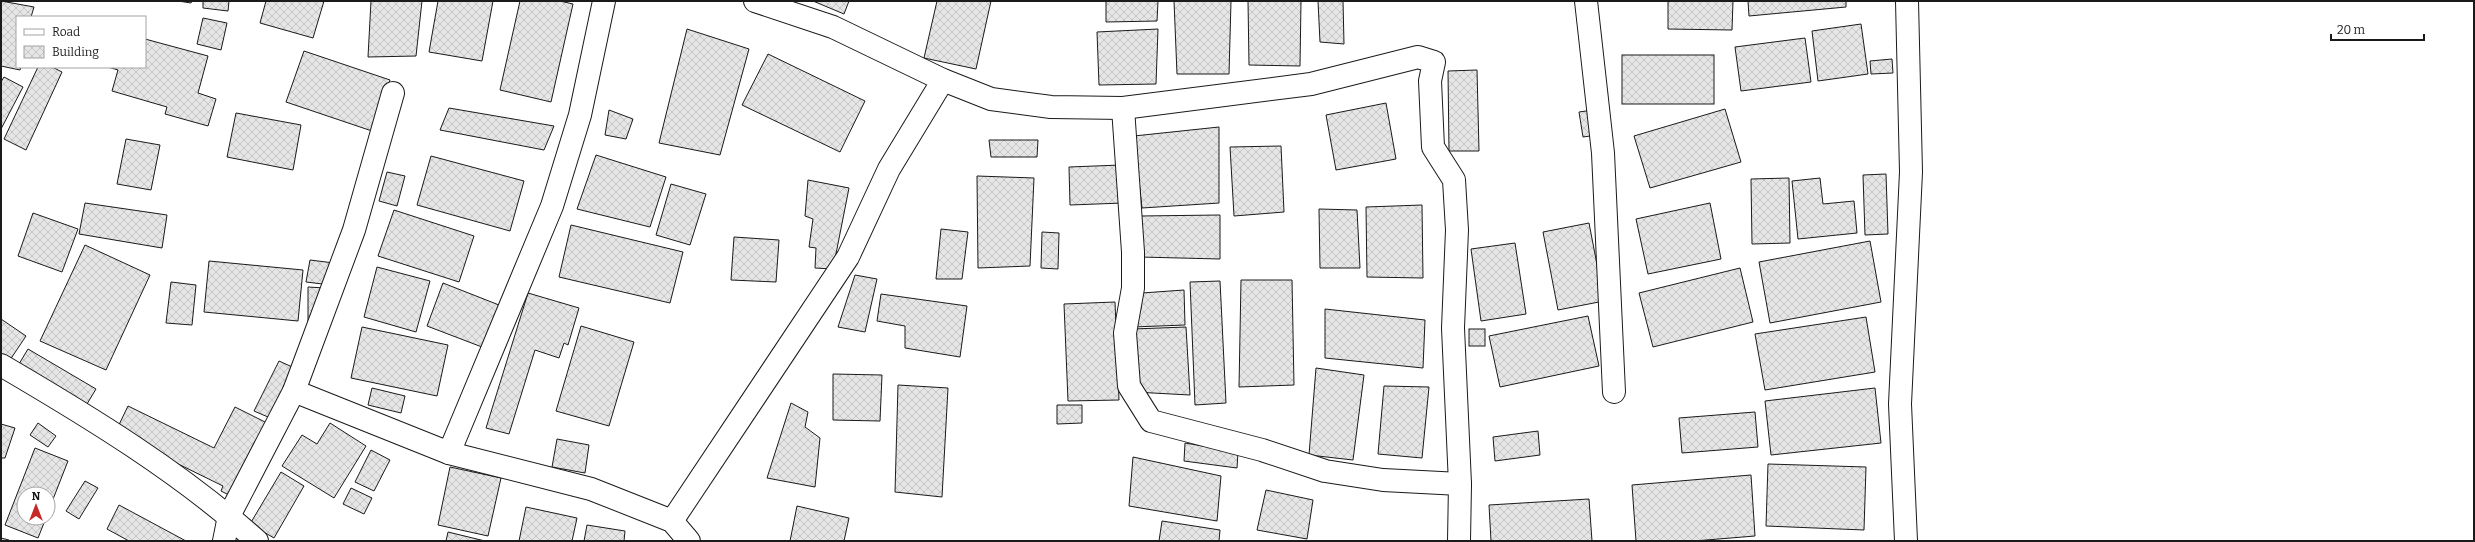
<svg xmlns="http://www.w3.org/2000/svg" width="2475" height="542" viewBox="0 0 2475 542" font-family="Bitter,serif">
	<defs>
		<pattern id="building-cross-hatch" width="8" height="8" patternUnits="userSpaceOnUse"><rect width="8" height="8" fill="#e6e6e6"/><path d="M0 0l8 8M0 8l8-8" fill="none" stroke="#c5c5c5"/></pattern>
	</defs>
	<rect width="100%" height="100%" fill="#fff"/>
	<!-- building -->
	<g fill="url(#building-cross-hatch)" stroke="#1a1a1a">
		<polygon points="1,1 34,7 31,17 17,17 17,67 21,67 20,70 1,66"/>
		<polygon points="178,1 192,1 191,3"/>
		<polygon points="203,1 229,1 228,11 203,8"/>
		<polygon points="266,1 324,1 313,38 260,23"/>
		<polygon points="371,1 422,1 416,56 368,57"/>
		<polygon points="438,1 493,1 482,61 429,52"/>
		<polygon points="520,1 560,1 573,4 551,102 500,90"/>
		<polygon points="813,1 849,1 844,14"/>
		<polygon points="937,1 991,1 976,69 924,58"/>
		<polygon points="1106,1 1158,1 1157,21 1106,22"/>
		<polygon points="1174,1 1231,1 1229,74 1177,74"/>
		<polygon points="1248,1 1301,1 1300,66 1249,65"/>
		<polygon points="1318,1 1343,1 1344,44 1320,42"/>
		<polygon points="1668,1 1733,1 1732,30 1668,29"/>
		<polygon points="1748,1 1846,1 1846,7 1749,16"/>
		<polygon points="203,18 227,23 221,50 197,44"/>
		<polygon points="1861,24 1868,74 1818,81 1812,31"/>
		<polygon points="687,29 749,49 720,155 659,143"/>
		<polygon points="1158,29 1156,84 1099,85 1097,32"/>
		<polygon points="1805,38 1811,82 1741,91 1735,47"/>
		<polygon points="145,39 208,56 198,93 216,99 208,126 165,114 167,107 112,91 118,70 108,67 145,67"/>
		<polygon points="304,51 390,80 372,131 286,102"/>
		<polygon points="768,54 865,101 840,152 742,105"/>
		<rect x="1622" y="55" width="92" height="49"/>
		<polygon points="1892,59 1893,73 1871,74 1870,61"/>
		<polygon points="38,67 52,67 62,72 26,150 4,139"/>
		<polygon points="1477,70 1479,151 1449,151 1448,71"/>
		<polygon points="4,77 23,87 1,129 1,82"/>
		<polygon points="1386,103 1396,159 1336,170 1326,115"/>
		<polygon points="449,108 554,126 544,150 440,130"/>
		<polygon points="1725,109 1741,162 1650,188 1634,136"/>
		<polygon points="609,110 633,119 626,139 605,135"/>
		<polygon points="1593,110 1597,135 1583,137 1579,112"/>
		<polygon points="236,113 301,125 293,170 227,157"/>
		<polygon points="1219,127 1219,203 1142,208 1134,136"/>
		<polygon points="126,139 160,145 151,190 117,184"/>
		<polygon points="989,140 1038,140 1037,157 991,157"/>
		<polygon points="1281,146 1284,212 1234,216 1230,147"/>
		<polygon points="596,155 666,177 650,227 577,209"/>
		<polygon points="431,156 524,181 510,231 417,205"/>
		<polygon points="1121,165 1123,203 1070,205 1069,167"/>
		<polygon points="387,172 405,176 397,206 379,201"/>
		<polygon points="1886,174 1888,234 1865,235 1863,175"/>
		<polygon points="977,176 1034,178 1030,266 978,268"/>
		<polygon points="1789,178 1790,243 1752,244 1751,179"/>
		<polygon points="1820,178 1823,204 1854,201 1857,233 1798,239 1792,181"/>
		<polygon points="808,180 849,188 833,269 815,268 816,248 809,247 813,219 805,216"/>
		<polygon points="671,184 706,194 690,245 656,235"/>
		<polygon points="85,203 167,215 162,248 79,234"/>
		<polygon points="1710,203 1721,259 1648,274 1636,219"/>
		<polygon points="1422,205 1423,278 1367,277 1366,207"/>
		<polygon points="1319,209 1357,210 1360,268 1320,268"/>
		<polygon points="394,210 474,236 459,282 378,256"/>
		<polygon points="33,213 78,229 62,272 18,256"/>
		<polygon points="1220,215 1220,259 1140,257 1140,216"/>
		<polygon points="1589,223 1604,301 1558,310 1543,232"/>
		<polygon points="571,225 683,252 670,303 559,277"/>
		<polygon points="941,229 968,232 962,279 936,279"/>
		<polygon points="1042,232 1059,233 1058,269 1041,268"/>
		<polygon points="734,237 779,240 776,282 731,280"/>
		<polygon points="1870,241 1881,302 1770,323 1759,262"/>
		<polygon points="1515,243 1526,314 1481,321 1471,249"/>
		<polygon points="85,245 150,275 106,370 40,341"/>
		<polygon points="310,260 334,263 331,285 306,282"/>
		<polygon points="209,261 303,270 298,321 204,312"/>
		<polygon points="377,267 430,281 416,332 364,317"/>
		<polygon points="1740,268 1753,322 1653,347 1639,293"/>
		<polygon points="855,275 877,279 865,332 838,327"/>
		<polygon points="1241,280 1292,280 1294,385 1239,387"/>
		<polygon points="1220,281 1226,403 1195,405 1190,282"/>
		<polygon points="171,282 196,285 192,325 166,323"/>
		<polygon points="443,283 499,305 482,347 427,326"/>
		<polygon points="308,287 325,288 308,324"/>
		<polygon points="1184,290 1185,325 1133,327 1133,308 1141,309 1142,293"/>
		<polygon points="528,293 579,308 568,345 564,343 559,358 535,350 509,434 486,428"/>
		<polygon points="881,294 967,306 960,357 905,348 905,326 877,321"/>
		<polygon points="1115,302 1119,400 1068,401 1064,304"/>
		<polygon points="1325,309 1425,320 1423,368 1325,358"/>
		<polygon points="1588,316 1599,366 1500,387 1489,336"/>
		<polygon points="1866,317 1875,372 1765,390 1755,334"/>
		<polygon points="1,319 26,336 8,363 1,358"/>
		<polygon points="581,326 634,342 609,426 556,411"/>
		<polygon points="362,327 448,345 437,396 351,378"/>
		<polygon points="1186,327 1190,395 1134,392 1133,329"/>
		<rect x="1469" y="329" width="16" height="17"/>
		<polygon points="28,349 96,389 87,404 19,364"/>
		<polygon points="279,361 299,370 275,420 254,411"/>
		<polygon points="1316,368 1364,375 1353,460 1309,455"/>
		<polygon points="833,374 882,375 880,421 833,420"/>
		<polygon points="898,385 948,388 942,497 895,492"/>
		<polygon points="1384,386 1429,387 1422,458 1378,454"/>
		<polygon points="372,388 405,396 401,413 368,405"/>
		<polygon points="1875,388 1881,443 1771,455 1765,401"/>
		<polygon points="791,403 808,412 805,427 820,438 815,487 767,478"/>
		<polygon points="1057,405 1082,405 1082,423 1057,424"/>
		<polygon points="128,406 214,448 235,407 279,429 243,502 221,491 223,486 115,433"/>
		<polygon points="1755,412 1758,447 1682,453 1679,418"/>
		<polygon points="38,423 56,436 48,447 30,435"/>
		<polygon points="330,423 366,446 334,498 282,466 302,435 317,444"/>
		<polygon points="1,424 15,428 5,458 1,458"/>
		<polygon points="1538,431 1540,455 1495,461 1493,437"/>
		<polygon points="557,439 589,445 585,473 552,467"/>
		<polygon points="1185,443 1238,452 1237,468 1184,461"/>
		<polygon points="35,448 68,461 48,512 48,494 24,494 24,518 46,518 38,538 5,525"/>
		<polygon points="371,450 390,460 374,491 355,482"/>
		<polygon points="1133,457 1221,476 1217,521 1129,506"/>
		<polygon points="1768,464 1866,467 1864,530 1766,526"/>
		<polygon points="450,467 501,478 488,536 438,525"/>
		<polygon points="281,472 304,486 274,538 250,524"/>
		<polygon points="1751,475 1755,536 1694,541 1636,541 1632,485"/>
		<polygon points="85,481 98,488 79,519 66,511"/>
		<polygon points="351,488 372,498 364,514 343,504"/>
		<polygon points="1266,490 1313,500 1307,539 1257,530"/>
		<polygon points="1589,499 1592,541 1491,541 1489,505"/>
		<polygon points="119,505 186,541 129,541 107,529"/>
		<polygon points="797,506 849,518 844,541 790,541"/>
		<polygon points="526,507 577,518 572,541 519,541"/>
		<polygon points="1162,521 1220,530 1219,541 1159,541"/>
		<polygon points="587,525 625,531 624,541 584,541"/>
		<polygon points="448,532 485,541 446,541"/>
		<polygon points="1,538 9,540 9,541 1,541"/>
	</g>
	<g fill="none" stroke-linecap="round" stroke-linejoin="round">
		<defs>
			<g id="street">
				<polyline points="755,1 833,27 943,80 991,99 1051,107 1123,108 1311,84 1418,57 1434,62 1430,81 1433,147 1454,180 1457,230 1453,328 1460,484 1459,541"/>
				<polyline points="1586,1 1603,153 1614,392"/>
				<polyline points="1123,108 1133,252 1133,288 1125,333 1129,386 1151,421 1262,450 1325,471 1383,480 1460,484"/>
				<polyline points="294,391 449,453 591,489 672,521 689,541"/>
				<polyline points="449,453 552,206 580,115 604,1"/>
				<polyline points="672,521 848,257 889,169 943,80"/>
				<polyline points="224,541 229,516 294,391 354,230 393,93"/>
				<polyline points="1906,541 1900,404 1911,172 1907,1"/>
			</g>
			<path id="secondary" d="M 1,365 C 90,417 180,472 257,541"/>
		</defs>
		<!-- street casing -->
		<use href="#street" stroke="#1a1a1a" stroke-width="24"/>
		<!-- secondary casing -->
		<use href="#secondary" stroke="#1a1a1a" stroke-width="24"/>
		<!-- street -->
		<use href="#street" stroke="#fff" stroke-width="22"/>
		<!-- secondary -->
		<use href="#secondary" stroke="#fff" stroke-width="22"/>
	</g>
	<!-- border -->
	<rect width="2475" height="542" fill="none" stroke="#1a1a1a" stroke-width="4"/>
	<!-- legend -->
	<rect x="16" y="16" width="130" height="52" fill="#ffffff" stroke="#a3a3a3"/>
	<rect x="24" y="29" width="20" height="6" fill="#ffffff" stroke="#a3a3a3"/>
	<text x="52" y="36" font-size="12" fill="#1a1a1a">Road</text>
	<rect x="24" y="46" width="20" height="12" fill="url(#building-cross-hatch)" stroke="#a3a3a3"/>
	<text x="52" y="56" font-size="12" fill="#1a1a1a">Building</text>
	<!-- north arrow -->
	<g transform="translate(36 506)"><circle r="19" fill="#ffffff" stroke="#a3a3a3"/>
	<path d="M0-3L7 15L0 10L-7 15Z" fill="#c62828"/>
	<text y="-6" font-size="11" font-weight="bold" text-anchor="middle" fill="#1a1a1a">N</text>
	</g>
	<!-- scale -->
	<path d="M2331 34v6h93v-6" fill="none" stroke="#1a1a1a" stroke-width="2"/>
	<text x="2337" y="34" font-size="12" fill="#1a1a1a" stroke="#ffffff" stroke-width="3" paint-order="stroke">20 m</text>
</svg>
